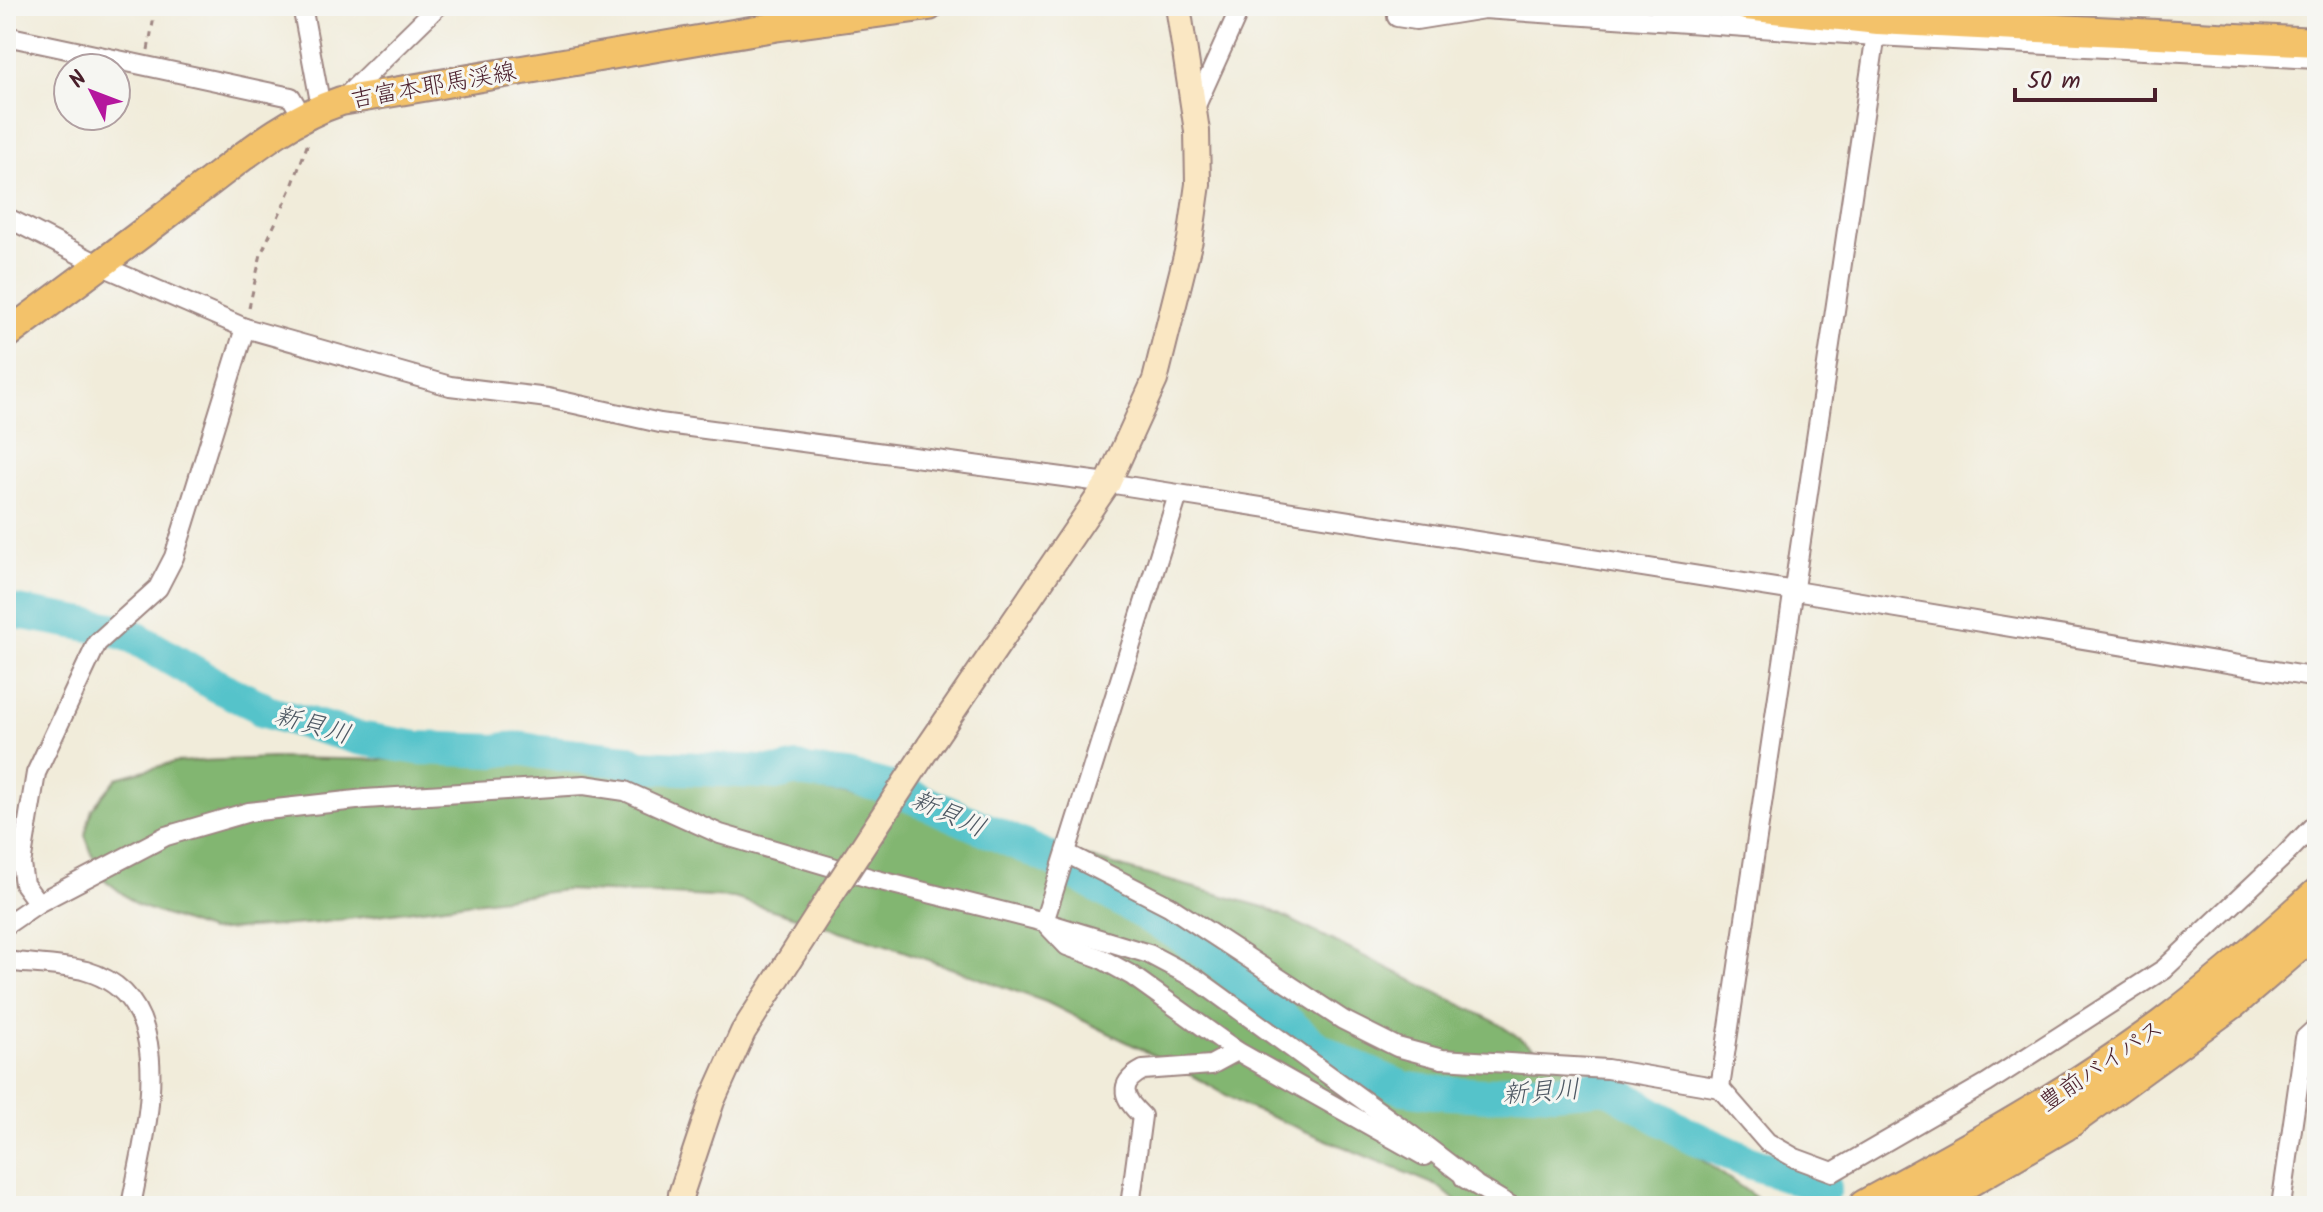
<svg xmlns="http://www.w3.org/2000/svg" width="2323" height="1212" viewBox="0 0 2323 1212" font-family="Kalam,'Klee One',sans-serif">
	<rect width="100%" height="100%" fill="#f6f6f2"/>
	<filter id="ink" filterUnits="userSpaceOnUse"><feTurbulence type="fractalNoise" baseFrequency=".0125" numOctaves="2"/><feDisplacementMap in="SourceGraphic" scale="16" xChannelSelector="R" yChannelSelector="G"/><feConvolveMatrix kernelMatrix="1 2 1 2 8 2 1 2 1" color-interpolation-filters="sRGB"/></filter>
	<filter id="wash" filterUnits="userSpaceOnUse"><feTurbulence type="fractalNoise" baseFrequency=".006" numOctaves="4" result="noise"/><feDisplacementMap in="SourceGraphic" scale="32" xChannelSelector="R" yChannelSelector="G"/><feGaussianBlur stdDeviation="1.8" result="paint"/><feColorMatrix in="noise" values="0 0 0 0 0 0 0 0 0 0 0 0 0 0 0 0 0 1.4 0 .05"/><feComposite in="paint" operator="in"/></filter>
	<g filter="url(#wash)">
		<rect width="100%" height="100%" fill="#f1ecda"/>
		<!-- forest -->
		<polygon fill="#82b671" stroke="#666a4e" stroke-width="2" points="272,758 672,764 920,807 1131,870 1267,908 1494,1021 1688,1150 1768,1206 1462,1206 1438,1186 1247,1107 1179,1068 1046,1002 889,946 734,898 564,890 318,923 210,931 137,905 100,876 85,835 92,809 117,778 175,762"/>
		<g fill="none" stroke-linecap="round" stroke-linejoin="round">
			<!-- river -->
			<path stroke="#55c3ca" stroke-width="34" d="M 6,610 L 113,629 L 134,637 L 219,687 L 259,706 L 264,711 L 358,738 L 418,748 L 496,751 C 510,747 525,748 539,752 L 628,761 L 641,766 L 780,773 L 797,769 L 806,772 L 847,777 L 895,789 L 1052,859 L 1185,938 L 1222,965 L 1313,1045 L 1344,1063 L 1403,1088 L 1432,1092 L 1487,1095 L 1513,1089 L 1554,1091 L 1606,1086 L 1687,1134 L 1744,1160 L 1825,1188"/>
		</g>
	</g>
	<g filter="url(#ink)">
		<g fill="none" stroke-linecap="round" stroke-linejoin="round">
			<defs>
				<g id="street">
					<polyline points="302,6 321,107"/>
					<polyline points="1397,6 1397,17 1416,20 1484,9 1876,36 2317,59"/>
					<polyline points="6,36 291,97 302,116"/>
					<polyline points="341,101 438,6"/>
					<polyline points="1194,110 1241,6"/>
					<polyline points="6,217 100,265 245,328 450,386 548,398 660,423 1108,483 1795,591 2317,678"/>
					<polyline points="1066,853 1169,906 1343,1020 1397,1047 1442,1059 1607,1069 1720,1088 1767,1142 1795,1158 1833,1172 1987,1083 2164,969 2285,855 2317,822"/>
					<polyline points="38,903 24,884 21,864 36,773 97,643 158,588 174,557 245,328"/>
					<polyline points="1044,922 1178,495"/>
					<polyline points="1046,924 1067,946 1100,958 1131,975 1237,1051 1424,1156"/>
					<polyline points="6,925 38,903 166,836 249,812 365,799 584,785 625,791 720,834 873,879 1044,922 1149,954 1198,980 1410,1134 1474,1183"/>
					<path d="M 6,961 C 28,964 65,965 86,971 C 185,1000 144,1134 131,1206"/>
					<polyline points="1720,1088 1878,20"/>
					<polyline points="1464,1178 1511,1206"/>
					<path d="M 1130,1206 L 1142,1116 C 1124,1099 1116,1084 1143,1070 L 1211,1065 L 1237,1051"/>
					<polyline points="2281,1206 2305,1038 2317,1027"/>
				</g>
				<g id="secondary">
					<polyline points="929,746 1108,483 1155,380 1190,240 1198,184 1197,131 1178,6"/>
					<polyline points="680,1206 681,1194 712,1101 743,1032 825,904"/>
				</g>
				<g id="primary">
					<polyline points="1746,6 1878,20 2317,42"/>
					<path d="M 6,335 C 67,290 127,245 187,199 C 236,163 283,120 341,101 L 774,27 L 929,6"/>
				</g>
				<g id="highway">
					<path d="M 1865,1206 C 1967,1151 2070,1094 2163,1025 C 2216,985 2268,940 2317,895"/>
					<polyline points="1925,1206 2064,1125 2234,1001 2317,929"/>
				</g>
			</defs>
			<!-- street casing -->
			<use href="#street" stroke="#9e8682" stroke-width="22"/>
			<!-- secondary casing -->
			<use href="#secondary" stroke="#9e8682" stroke-width="28"/>
			<!-- primary casing -->
			<use href="#primary" stroke="#9e8682" stroke-width="32"/>
			<!-- highway casing -->
			<use href="#highway" stroke="#9e8682" stroke-width="36"/>
			<!-- path -->
			<g stroke="#9e8682" stroke-width="3" stroke-dasharray="6 6" stroke-linecap="butt">
				<polyline points="148,50 156,6"/>
				<polyline points="249,308 261,254 291,189 308,143"/>
			</g>
			<!-- street -->
			<use href="#street" stroke="#fff" stroke-width="18"/>
			<!-- secondary -->
			<use href="#secondary" stroke="#fae7c3" stroke-width="24"/>
			<!-- primary -->
			<use href="#primary" stroke="#f3c26a" stroke-width="28"/>
			<!-- highway -->
			<use href="#highway" stroke="#f3c26a" stroke-width="32"/>
			<defs>
				<polyline id="secondary-bridge" points="825,904 929,746"/>
			</defs>
			<!-- secondary-bridge casing -->
			<use href="#secondary-bridge" stroke="#9e8682" stroke-width="28" stroke-linecap="butt"/>
			<!-- secondary-bridge -->
			<use href="#secondary-bridge" stroke="#fae7c3" stroke-width="24"/>
		</g>
	</g>
	<g text-anchor="middle" stroke-width="6" stroke-linejoin="round" paint-order="stroke">
		<!-- street labels -->
		<g font-size="24" fill="#4a1f2b" stroke="#f6f6f2">
			<text transform="translate(433 85) rotate(-10)" y="8">吉富本耶馬渓線</text>
			<text transform="translate(2101 1065) rotate(-34)" y="8">豊前バイパス</text>
		</g>
		<!-- water labels -->
		<g font-size="26" font-style="italic" fill="#4e5863" stroke="#f6f6f2">
			<text transform="translate(313 724) rotate(16)" y="9">新貝川</text>
			<text transform="translate(949 813) rotate(24)" y="9">新貝川</text>
			<text transform="translate(1541 1091) rotate(-4)" y="9">新貝川</text>
		</g>
	</g>
	<!-- margin -->
	<rect width="2323" height="1212" fill="none" stroke="#f6f6f2" stroke-width="32"/>
	<!-- north arrow -->
	<g transform="translate(92 92) rotate(312)"><circle r="38" fill="#f6f6f2" stroke="#b1a0a2" stroke-width="2"/>
	<path d="M0-6L14 30L0 20L-14 30Z" fill="#b5179e"/>
	<text y="-12" font-size="22" font-weight="bold" text-anchor="middle" fill="#4a1f2b">N</text>
	</g>
	<!-- scale -->
	<path d="M2015 88v12h140v-12" fill="none" stroke="#4a1f2b" stroke-width="4"/>
	<text x="2027" y="88" font-size="24" fill="#4a1f2b" stroke="#f6f6f2" stroke-width="6" paint-order="stroke">50 m</text>
</svg>
